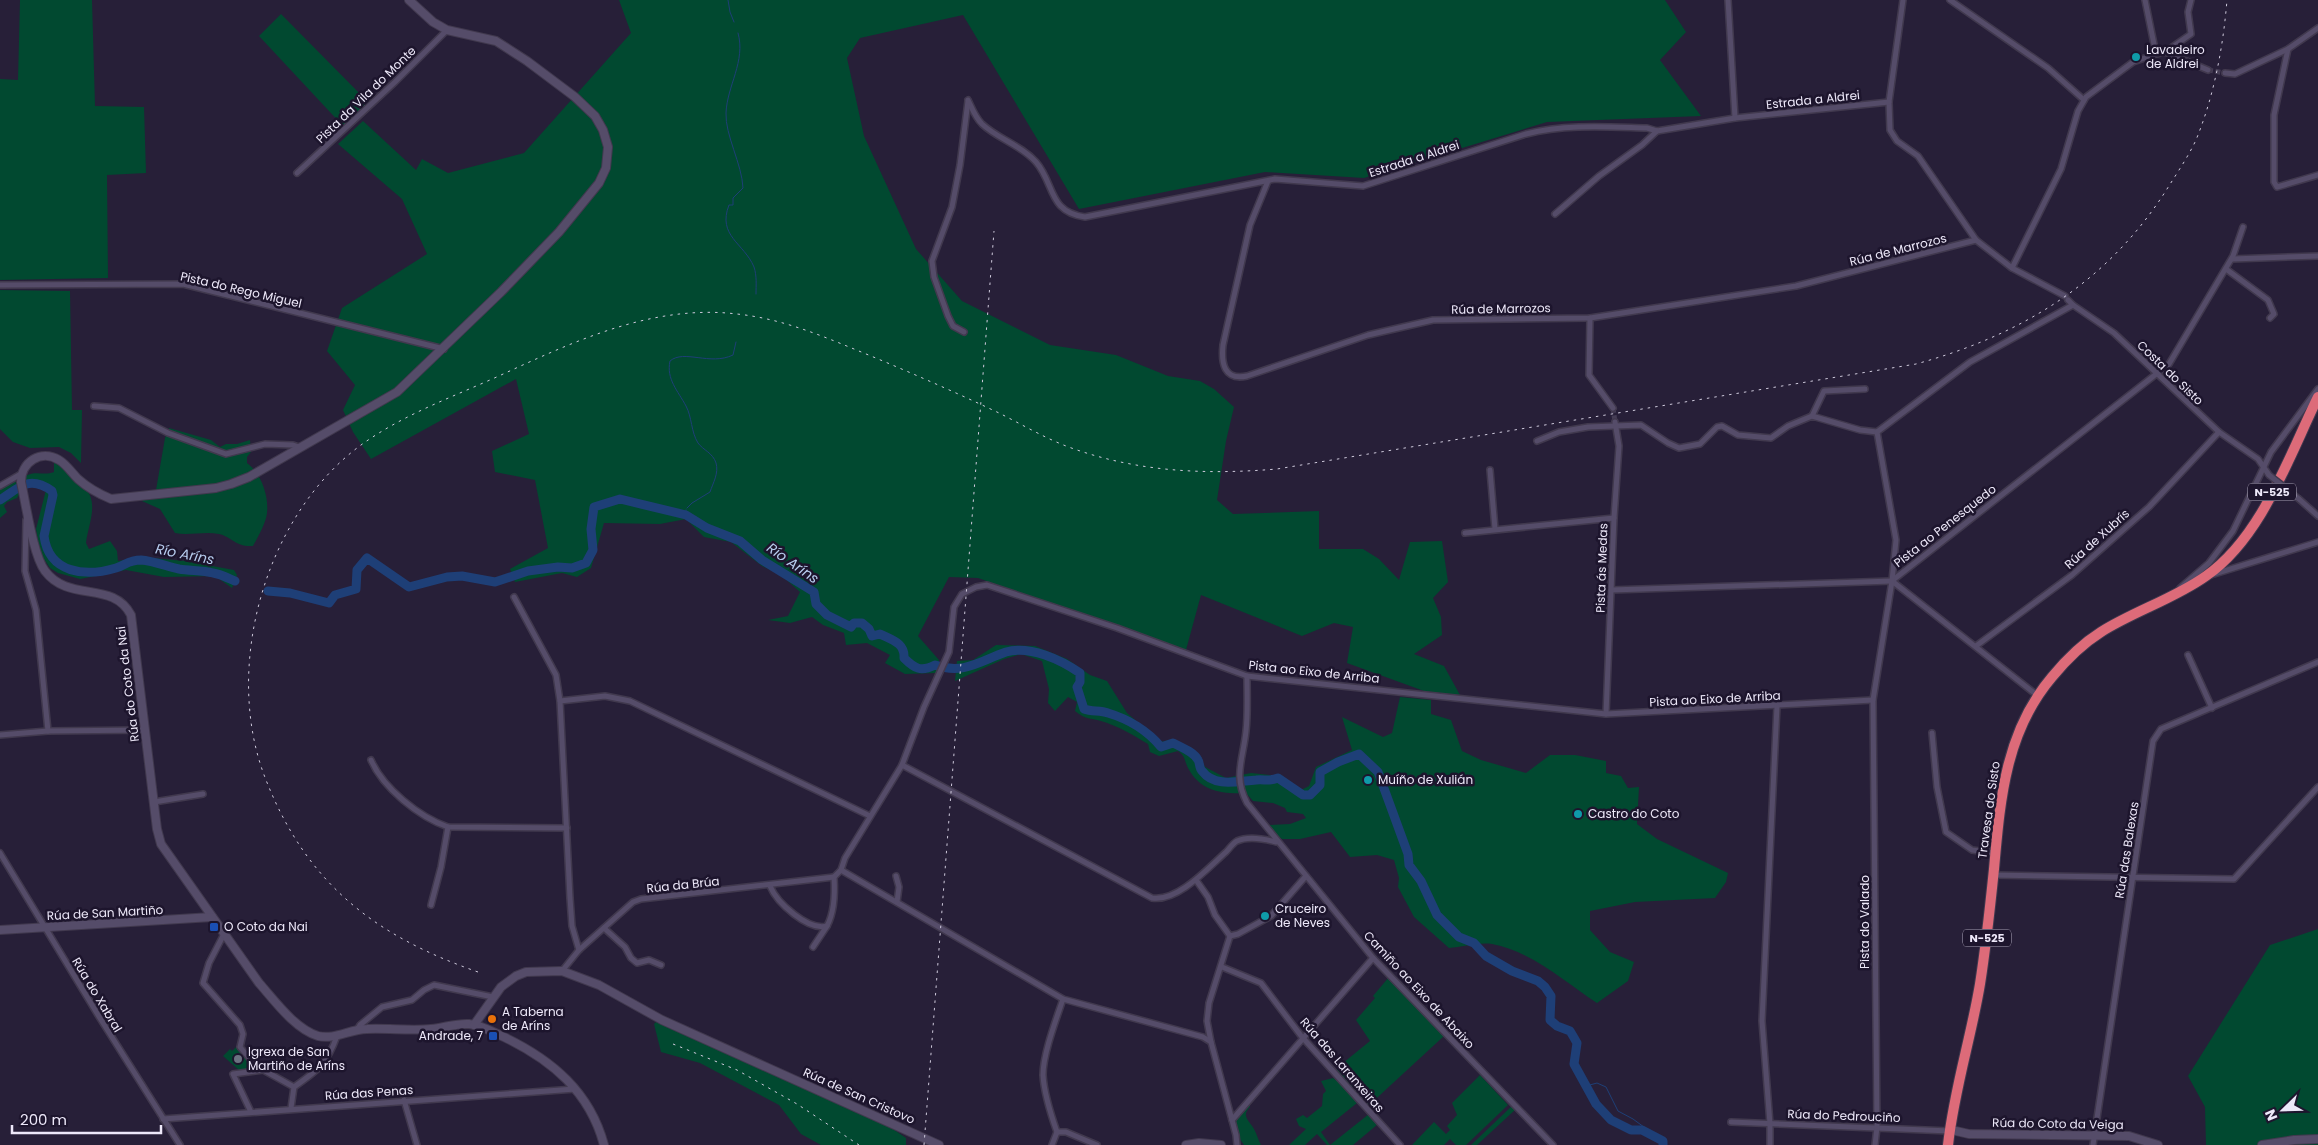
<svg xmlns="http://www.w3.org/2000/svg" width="2318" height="1145" viewBox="0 0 2318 1145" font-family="Poppins,sans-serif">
	<rect width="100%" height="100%" fill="#271f38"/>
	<!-- green -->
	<g fill="#014930">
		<polygon points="20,0 92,0 95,106 144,107 146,173 107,175 108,278 0,280 0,79 18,80"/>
		<polygon points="619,0 1665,0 1686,32 1660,60 1701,116 1547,122 1364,178 1265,172 1079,209 963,15 860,38 847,58 864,136 916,249 962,301 1050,345 1116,355 1168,376 1200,381 1214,389 1234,407 1226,441 1217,500 1233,514 1319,511 1319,549 1363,549 1379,559 1399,580 1410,542 1442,541 1448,582 1433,598 1441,617 1442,635 1414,654 1444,666 1460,695 1424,691 1347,663 1353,627 1334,623 1302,636 1201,595 1186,650 978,578 949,577 918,636 939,660 936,673 905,674 885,663 890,655 867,643 846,645 844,633 823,625 812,617 790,623 768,620 788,616 800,592 781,575 762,566 731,542 704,537 686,519 660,524 604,523 591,568 577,577 562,573 515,582 510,569 548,548 535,480 495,472 492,451 529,434 516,379 371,459 353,432 343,410 355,385 327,351 342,308 427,254 402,199 338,144 363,121 416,170 422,159 448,173 524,153 631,33"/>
		<polygon points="281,14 368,102 343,126 259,36"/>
		<polygon points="0,290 70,291 72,410 82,410 81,463 71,453 59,447 30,448 13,442 0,429"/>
		<path d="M 169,428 L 211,440 L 220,447 L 226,444 L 237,444 L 250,440 L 251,452 L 247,457 L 247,463 C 261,473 269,496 267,513 C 266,523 258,537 253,546 C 235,547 232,537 219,534 C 204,531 189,536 175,533 L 160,509 L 142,501 L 146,494 L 156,490 L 165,438 Z"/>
		<path d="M 54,463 L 58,463 C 67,475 74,477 84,487 C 100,502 88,525 86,543 L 89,549 L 110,541 L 117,551 L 118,561 L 142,557 L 185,561 L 234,570 L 237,575 L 232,588 L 215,576 L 164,577 L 126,570 L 80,579 L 58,573 L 50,568 L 42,556 L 38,541 L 36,529 L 46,490 L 33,486 L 27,488 L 25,476 C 37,470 43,476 54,472 Z"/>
		<polygon points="14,481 18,484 20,492 17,498 7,502 4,506 7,512 0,518 0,488"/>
		<path d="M 996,645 L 1035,646 L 1067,659 L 1090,675 L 1107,681 L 1127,713 L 1161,742 L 1173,739 L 1199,755 L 1205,767 L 1226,778 L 1251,773 L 1278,776 L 1301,790 L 1309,786 L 1316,767 L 1352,750 L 1342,717 L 1383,737 L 1392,733 L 1400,697 L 1431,700 L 1431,714 L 1451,720 L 1462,751 L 1481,760 L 1526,773 L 1550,755 L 1575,755 L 1606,761 L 1606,773 L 1621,776 L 1628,788 L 1639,787 L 1637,824 L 1657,839 L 1728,873 L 1726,882 L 1715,898 L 1635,902 L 1590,911 L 1590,930 L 1610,952 L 1634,962 L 1628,981 L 1597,1003 C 1565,982 1531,951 1492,944 C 1479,942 1462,947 1449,948 L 1414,917 L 1398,887 L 1399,878 L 1394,860 L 1377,855 L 1350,857 L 1331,832 L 1300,839 L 1282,839 L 1269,830 L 1268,825 L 1290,824 L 1306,818 L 1303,814 L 1287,812 L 1285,808 L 1273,803 L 1253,801 L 1246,793 C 1222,794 1201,792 1188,768 C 1184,760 1186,757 1178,751 L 1159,756 L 1150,752 L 1148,744 C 1133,735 1118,726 1101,721 C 1090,718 1084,719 1075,711 L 1077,702 L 1068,697 L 1055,711 L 1048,703 L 1049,689 L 1042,661 L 1021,654 L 1004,659 L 955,681 L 957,661 L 973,660 Z"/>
		<polygon points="2318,929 2318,1145 2206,1145 2205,1107 2188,1076 2270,945"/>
		<polygon points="1389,977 1444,1036 1367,1107 1336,1073 1338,1067 1370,1041 1356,1020 1375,998 1373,996"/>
		<polygon points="657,1021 890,1127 906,1138 906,1145 821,1145 801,1134 779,1105 700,1063 661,1052 654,1024"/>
		<polygon points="237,1046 254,1066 249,1070 240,1071 223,1056 230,1049 232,1051"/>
		<polygon points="1480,1075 1508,1105 1466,1145 1456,1145 1450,1139 1444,1145 1412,1145 1434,1122 1446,1134 1450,1130 1447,1126 1457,1115 1452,1103"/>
		<polygon points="1333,1078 1345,1087 1357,1103 1321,1132 1330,1145 1369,1114 1378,1124 1353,1145 1327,1145 1317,1134 1305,1145 1289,1145 1306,1129 1299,1126 1296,1119 1303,1115 1307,1118 1322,1106 1323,1094 1326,1091 1321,1081"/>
		<path d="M 1249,1102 L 1250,1107 C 1241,1116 1249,1120 1254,1129 C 1257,1134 1258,1140 1261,1145 L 1244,1145 L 1238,1136 L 1235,1121 Z"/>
		<polygon points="1513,1105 1516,1109 1477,1145 1471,1145"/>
	</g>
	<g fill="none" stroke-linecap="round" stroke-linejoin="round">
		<!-- stream -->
		<g stroke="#1e3f77" stroke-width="1">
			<polyline points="728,0 730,12 734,22"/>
			<path d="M 738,33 C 746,61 727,86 726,113 C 725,135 742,164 743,188 L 733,198 L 733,205 L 729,205 C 717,236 744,243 754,267 C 757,276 756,285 756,294"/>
			<path d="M 687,508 L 692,503 L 710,492 C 713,483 719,473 716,463 C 713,453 703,450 698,443 C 691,432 692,417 686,406 C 678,391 666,379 670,361 C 684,349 710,366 733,355 L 736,342"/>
			<polyline points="686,515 686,510"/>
			<polyline points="1586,1086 1597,1083 1606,1087 1618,1111 1633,1119 1663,1141"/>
		</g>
		<!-- river -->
		<g stroke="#1e3f77" stroke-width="9">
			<path d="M 0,500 C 20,487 29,475 52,491 L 53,495 L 44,536 C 49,574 86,577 116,568 C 126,565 128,560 141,560 C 153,561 166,566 179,569 C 190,571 202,570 213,573 C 220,574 228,578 235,581"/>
			<path d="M 268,591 L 290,593 L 329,603 L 335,595 L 356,589 L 357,570 L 367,558 L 409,587 L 447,577 L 462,576 L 495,582 L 528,571 L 558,567 L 572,568 L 586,563 L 593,550 L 591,529 L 594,507 L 620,499 L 686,515 L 707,528 L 740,541 L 762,560 L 814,592 L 816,604 L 827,615 L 851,627 L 854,623 L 862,623 L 869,629 L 872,636 L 880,634 C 892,640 905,643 904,658 C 915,669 921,672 935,665 C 964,675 980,661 1006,652 C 1030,645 1061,660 1080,673 L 1080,682 L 1077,687 L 1084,709 C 1092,712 1100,710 1108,713 C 1128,719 1148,731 1161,747 L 1173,743 C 1181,747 1194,752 1198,760 C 1200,763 1199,768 1202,771 C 1215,788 1238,781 1256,780 C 1266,779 1267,782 1278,778 L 1303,795 L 1310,795 L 1320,785 L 1320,772 L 1338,762 L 1359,754 L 1378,772 L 1408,854 L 1409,865 L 1421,881 L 1437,915 L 1459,937 L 1474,943 L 1486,956 L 1512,971 L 1538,981 L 1545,987 L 1551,996 L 1550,1020 L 1557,1026 L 1570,1031 L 1573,1036 L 1577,1043 L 1574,1064 L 1596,1104 L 1611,1120 L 1631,1130 L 1642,1130 L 1663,1141 L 1663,1145"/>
		</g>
		<!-- street-tunnel -->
		<g stroke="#453d55" stroke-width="5" stroke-dasharray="5 2.5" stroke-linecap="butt">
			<polyline points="2208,70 2225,73"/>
			<polyline points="1613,408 1615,422"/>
		</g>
		<defs>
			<g id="street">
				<polyline points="1728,0 1735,118"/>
				<polyline points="1903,0 1889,102 1890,130 1897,141 1918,156 1976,240 2012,268 2065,296"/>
				<polyline points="1950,0 2048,68 2084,100"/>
				<polyline points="2145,0 2156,54"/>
				<polyline points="2318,28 2288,49 2274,115 2274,182 2277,187 2318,175"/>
				<polyline points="2165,52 2191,34 2188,12 2191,0"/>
				<polyline points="2225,73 2235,74 2288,49"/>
				<path d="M 968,100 C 972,108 975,117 982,124 C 998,139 1021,145 1036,162 C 1055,184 1048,212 1085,217 L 1275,179 L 1363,186 L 1526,134 C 1566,124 1607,127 1647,128 L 1657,131 L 1735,118 L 1889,102"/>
				<polyline points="297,173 395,82 447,30"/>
				<path d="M 1268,181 L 1250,225 L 1223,345 C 1221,363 1224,381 1247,376 L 1368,335 L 1433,320 L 1590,318 L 1796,286 L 1976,240"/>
				<polyline points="1555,214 1599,176 1642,145 1657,131"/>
				<polyline points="2232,259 2318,256"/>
				<polyline points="2012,268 2061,169 2078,111 2086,97 2133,62 2156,54 2165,52 2208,70"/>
				<polyline points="2226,269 2268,300 2274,314 2270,318"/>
				<polyline points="0,285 183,284 444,349"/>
				<polyline points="2073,305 2114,333 2219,432 2258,459 2269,475"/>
				<polyline points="1590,318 1589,375 1613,408"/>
				<polyline points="964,332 953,326 948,316 934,277 932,261 952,207 960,165 968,101"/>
				<polyline points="94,406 119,408 168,433 226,454 265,444 293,445 299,447"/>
				<polyline points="1812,416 1824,391 1865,389"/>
				<polyline points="1537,441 1559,432 1588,427 1641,425 1668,443 1679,448 1700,444 1717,427 1722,426 1738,435 1771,438 1788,426 1812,416 1860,430 1877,432"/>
				<polyline points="1490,470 1495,529"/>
				<polyline points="0,486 21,474"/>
				<polyline points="2299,499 2318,516"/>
				<polyline points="26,520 25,571 36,610 48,731"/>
				<polyline points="1465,533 1614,518"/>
				<polyline points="2211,575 2318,542"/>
				<polyline points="1893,580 2169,364 2233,256 2243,227"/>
				<polyline points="1892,581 2038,696"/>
				<polyline points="2180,588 2209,563 2233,531 2271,452 2318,389"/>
				<polyline points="1611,590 1892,581"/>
				<polyline points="514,597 556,675 560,701 570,898 572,926 579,950"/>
				<polyline points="1976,646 2072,575 2149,507 2219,432"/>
				<polyline points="2188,655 2212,708"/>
				<path d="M 1247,676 C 1247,694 1248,713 1246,731 C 1243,760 1233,776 1247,803 L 1373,958 L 1553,1145"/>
				<polyline points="560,701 605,696 630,701 870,816"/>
				<polyline points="1606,714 1614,518 1619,446 1615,422"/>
				<polyline points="1932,733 1937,787 1946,832 1972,850 1995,853"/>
				<polyline points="0,735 48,731 145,730"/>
				<path d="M 371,760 C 383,788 419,817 448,827 L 567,828"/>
				<path d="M 902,765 L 1152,898 C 1178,902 1208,868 1226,852 C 1229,849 1233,843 1237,841 C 1248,836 1265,839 1276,842"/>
				<polyline points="154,802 203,794"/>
				<polyline points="0,853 98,1015 180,1145"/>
				<polyline points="841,870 1063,999 1203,1037 1211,1042 1236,1135 1237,1145"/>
				<polyline points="1993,875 2234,879 2318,787"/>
				<polyline points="896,876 899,887 897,902"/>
				<polyline points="834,877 841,870 845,858 902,765 924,707 949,652 954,607 962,594 976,587 987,585 1117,628 1247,676 1606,714 1873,700"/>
				<polyline points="1196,880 1208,897 1215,915 1230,936"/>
				<path d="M 770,886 C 777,903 808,931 827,926 C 834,913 835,892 834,877"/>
				<polyline points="431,905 441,867 448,827"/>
				<polyline points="604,928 625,947 631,958 637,963 649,960 661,965"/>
				<polyline points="224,934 209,963 203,983 240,1025 243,1034 240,1047 256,1066 294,1087"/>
				<polyline points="813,947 827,926"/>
				<polyline points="1222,967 1261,983 1302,1037 1400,1145"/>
				<polyline points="562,971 579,950 633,902 641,899 834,877"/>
				<polyline points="357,1030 360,1025 382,1007 412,1000 424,990 434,985 493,997"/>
				<polyline points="1211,1042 1207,1021 1209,1003 1230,936 1238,934 1271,916 1306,876"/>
				<polyline points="404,1100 417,1145"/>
				<path d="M 291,1108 L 294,1087 C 318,1070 327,1064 337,1036"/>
				<polyline points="251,1112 233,1074 263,1070"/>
				<polyline points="163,1119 575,1089"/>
				<polyline points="1232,1120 1373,958"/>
				<polyline points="1731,1122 1950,1131"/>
				<polyline points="1057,1132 1066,1132 1097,1145"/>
				<path d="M 1052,1145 L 1057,1132 C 1051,1115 1044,1093 1043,1075 C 1043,1054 1056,1020 1063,999"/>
				<polyline points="1770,1145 1770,1124 1762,1021 1777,706"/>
				<polyline points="1875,1145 1877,1127 1873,700 1892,581 1896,540 1877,432 1970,362 2073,305 2068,300"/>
				<polyline points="2093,1145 2153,741 2161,729 2318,662"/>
			</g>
			<g id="secondary">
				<path d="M 409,0 L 433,22 L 447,30 L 496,41 L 527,61 L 575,97 L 595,116 L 603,130 L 608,147 L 606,168 L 599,183 L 559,232 L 501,292 L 397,392 L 249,477 L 231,484 L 216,488 L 111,499 C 99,494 88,488 78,479 C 72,473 66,464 59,460 C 41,449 21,462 21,482 C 26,504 33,555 45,571 C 69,603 113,580 131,615 L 157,829 L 161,844 L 259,983 C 275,1001 295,1029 318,1036 C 335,1040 350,1029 367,1029 C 388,1028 410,1031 431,1029 C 444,1028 456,1023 469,1024 C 481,1025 493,1032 504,1037 C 552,1060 590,1092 604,1145"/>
				<polyline points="0,930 212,917"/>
				<polyline points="474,1025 501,987 516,976 526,972 562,971 599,985 662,1020 939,1145"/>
				<polyline points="1956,1131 1969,1134 2129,1136 2158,1145"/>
				<polyline points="1186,1145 1199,1143 1221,1145"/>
				<polyline points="2262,1145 2294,1140 2318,1139"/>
			</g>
			<path id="highway" d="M 1948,1145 C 1954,1090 1971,1038 1980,984 C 1986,946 1990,908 1994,869 C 2000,801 2005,732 2052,677 C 2066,660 2082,644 2101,632 C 2134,611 2174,599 2206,576 C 2262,537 2289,456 2318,397"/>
		</defs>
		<!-- street casing -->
		<use href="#street" stroke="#41394e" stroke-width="8"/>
		<!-- secondary casing -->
		<use href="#secondary" stroke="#41394e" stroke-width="10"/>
		<!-- highway casing -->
		<use href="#highway" stroke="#41394e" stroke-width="12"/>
		<!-- street -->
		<use href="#street" stroke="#554c69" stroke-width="5"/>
		<!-- secondary -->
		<use href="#secondary" stroke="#554c69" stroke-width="8"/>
		<!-- highway -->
		<use href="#highway" stroke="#dd6b79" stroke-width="10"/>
		<!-- rail -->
		<g stroke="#d0cbdd" stroke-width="1" stroke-dasharray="2.5 5" stroke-linecap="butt">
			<path d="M 478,972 C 375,936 307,884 266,780 C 222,670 264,516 361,445 C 404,414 453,397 501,375 C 575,341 653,304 737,314 C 785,319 827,338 871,356 C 914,374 957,393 999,413 C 1021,424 1043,437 1066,446 C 1135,472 1204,475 1277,469 L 1916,364 C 2022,335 2108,282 2167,189 C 2177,173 2188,157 2196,140 C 2214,96 2223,48 2227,0"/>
			<polyline points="673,1044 737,1070 797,1104 859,1145"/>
			<polyline points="924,1145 994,231"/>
		</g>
		<defs>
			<polyline id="street-bridge" points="2269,475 2299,499"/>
		</defs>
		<!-- street-bridge casing -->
		<use href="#street-bridge" stroke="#41394e" stroke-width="8" stroke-linecap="butt"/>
		<!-- street-bridge -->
		<use href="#street-bridge" stroke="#554c69" stroke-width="5"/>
	</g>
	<!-- markers -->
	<g fill="#0f9aa8" stroke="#1d152d" stroke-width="2">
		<circle cx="2136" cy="57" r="5"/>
		<circle cx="1368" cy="780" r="5"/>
		<circle cx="1578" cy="814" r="5"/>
		<circle cx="1265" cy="916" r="5"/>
	</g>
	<g fill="#1a4fb4" stroke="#1d152d" stroke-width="2">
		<rect x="209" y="922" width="10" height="10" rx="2.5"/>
		<rect x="488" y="1031" width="10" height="10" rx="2.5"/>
	</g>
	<circle fill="#e8710a" stroke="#1d152d" stroke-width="2" cx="492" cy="1019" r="5"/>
	<circle fill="#6b7280" stroke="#1d152d" stroke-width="2" cx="238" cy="1059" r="5"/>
	<g text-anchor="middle" stroke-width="5" stroke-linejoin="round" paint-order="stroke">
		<!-- shield labels -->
		<g fill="#1d152d" stroke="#afa9bc" stroke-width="1">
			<rect x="2248" y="483.5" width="48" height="17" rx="4"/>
			<rect x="1963" y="929.5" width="48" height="17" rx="4"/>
		</g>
		<g font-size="11" font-weight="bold" fill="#ede8f9">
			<text x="2272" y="496">N-525</text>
			<text x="1987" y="942">N-525</text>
		</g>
		<!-- poi labels -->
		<g font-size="12" fill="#ede8f9" stroke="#1d152d" text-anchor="start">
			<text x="2146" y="54">Lavadeiro<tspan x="2146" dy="14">de Aldrei</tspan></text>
			<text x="1378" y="784">Muíño de Xulián</text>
			<text x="1588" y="818">Castro do Coto</text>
			<text x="1275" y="913">Cruceiro<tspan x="1275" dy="14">de Neves</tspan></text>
			<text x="224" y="931">O Coto da Nai</text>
			<text x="502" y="1016">A Taberna<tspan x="502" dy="14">de Aríns</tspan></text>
			<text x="483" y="1040" text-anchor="end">Andrade, 7</text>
			<text x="248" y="1056">Igrexa de San<tspan x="248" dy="14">Martiño de Aríns</tspan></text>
		</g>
		<!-- street labels -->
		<g font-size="12" fill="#ede8f9" stroke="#1d152d">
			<text transform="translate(366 95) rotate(-44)" y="4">Pista da Vila do Monte</text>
			<text transform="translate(1813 100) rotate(-6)" y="4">Estrada a Aldrei</text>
			<text transform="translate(1414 159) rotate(-18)" y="4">Estrada a Aldrei</text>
			<text transform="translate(1898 250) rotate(-14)" y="4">Rúa de Marrozos</text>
			<text transform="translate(241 290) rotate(13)" y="4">Pista do Rego Miguel</text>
			<text transform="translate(1501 309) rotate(-1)" y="4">Rúa de Marrozos</text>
			<text transform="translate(2170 373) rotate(44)" y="4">Costa do Sisto</text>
			<text transform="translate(1945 526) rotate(-38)" y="4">Pista ao Penesquedo</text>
			<text transform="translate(2097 539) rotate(-42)" y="4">Rúa de Xubrís</text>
			<text transform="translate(1602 568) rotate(-88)" y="4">Pista ás Medas</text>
			<text transform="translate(1314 672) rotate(6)" y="4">Pista ao Eixo de Arriba</text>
			<text transform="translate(128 684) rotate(-97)" y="4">Rúa do Coto da Nai</text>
			<text transform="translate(1715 699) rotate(-3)" y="4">Pista ao Eixo de Arriba</text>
			<text transform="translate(1989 810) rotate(-82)" y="4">Travesa do Sisto</text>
			<text transform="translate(2127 850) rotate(-81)" y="4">Rúa das Balexas</text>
			<text transform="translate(683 885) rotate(-6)" y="4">Rúa da Brúa</text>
			<text transform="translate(105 913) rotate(-3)" y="4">Rúa de San Martiño</text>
			<text transform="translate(1865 922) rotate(-90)" y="4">Pista do Valado</text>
			<text transform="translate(1419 990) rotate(47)" y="4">Camiño ao Eixo de Abaixo</text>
			<text transform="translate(97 995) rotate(59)" y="4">Rúa do Xabral</text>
			<text transform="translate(1342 1065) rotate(49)" y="4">Rúa das Laranxeiras</text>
			<text transform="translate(369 1093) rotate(-4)" y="4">Rúa das Penas</text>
			<text transform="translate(859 1096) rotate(24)" y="4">Rúa de San Cristovo</text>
			<text transform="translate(1844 1116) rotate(2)" y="4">Rúa do Pedrouciño</text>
			<text transform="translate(2058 1124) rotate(1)" y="4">Rúa do Coto da Veiga</text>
		</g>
		<!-- water labels -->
		<g font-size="14" font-style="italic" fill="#b7ccee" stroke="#1d152d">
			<text transform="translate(185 554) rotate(11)" y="5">Río Aríns</text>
			<text transform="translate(793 563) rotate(35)" y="5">Río Aríns</text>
		</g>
	</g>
	<!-- north arrow -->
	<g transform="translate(2283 1110) rotate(247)" stroke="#1d152d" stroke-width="4" paint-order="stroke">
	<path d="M0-4L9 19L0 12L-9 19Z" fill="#ede8f9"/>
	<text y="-8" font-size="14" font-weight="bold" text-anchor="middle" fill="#ede8f9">N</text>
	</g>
	<!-- scale -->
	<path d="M12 1125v8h149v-8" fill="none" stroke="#ede8f9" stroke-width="2.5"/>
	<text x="20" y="1125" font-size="15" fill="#ede8f9" stroke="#1d152d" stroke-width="4" paint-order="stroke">200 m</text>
</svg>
